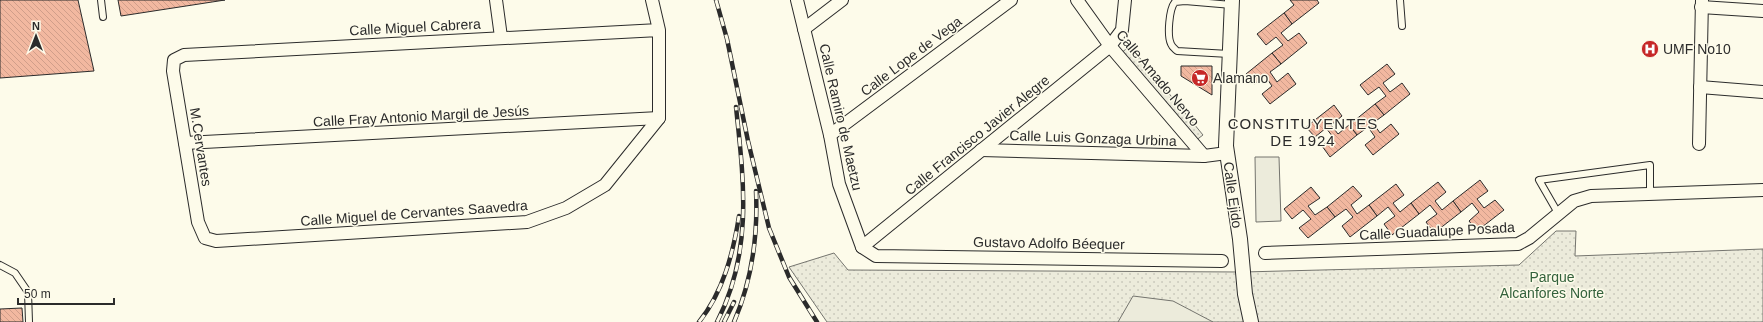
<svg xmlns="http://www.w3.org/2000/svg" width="1763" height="322" viewBox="0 0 1763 322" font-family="Helvetica,sans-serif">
	<defs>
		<pattern id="green-dots" width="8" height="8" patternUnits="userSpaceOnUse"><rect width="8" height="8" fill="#ecebdb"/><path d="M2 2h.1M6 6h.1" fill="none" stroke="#cbcabc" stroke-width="1.8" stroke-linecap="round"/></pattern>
		<pattern id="building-back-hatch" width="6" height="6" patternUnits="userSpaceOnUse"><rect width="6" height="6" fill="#f2b8a0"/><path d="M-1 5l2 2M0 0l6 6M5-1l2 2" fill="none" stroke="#d09e8a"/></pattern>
	</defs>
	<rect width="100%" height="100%" fill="#fdfbea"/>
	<!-- green -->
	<g fill="url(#green-dots)" stroke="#74746e">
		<polygon points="1130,46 1203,135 1195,141 1121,53"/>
		<polygon points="1556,231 1576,231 1575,256 1763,249 1763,322 827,322 789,267 834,253 848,270 1243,272 1519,265"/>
	</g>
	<!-- pitch -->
	<g fill="#ecebdb" stroke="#74746e">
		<polygon points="1255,157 1279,157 1281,221 1256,222"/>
		<polygon points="1133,296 1173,301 1213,322 1118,322"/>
	</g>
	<!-- building -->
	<g fill="url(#building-back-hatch)" stroke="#2b2b2b">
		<polygon points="0,0 78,0 94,71 0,78"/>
		<polygon points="118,0 225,0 121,16"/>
		<polygon points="1290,0 1317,0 1319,3 1292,24 1284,13 1294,5"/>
		<polygon points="1284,13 1292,24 1281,33 1288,41 1299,33 1307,43 1281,64 1272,53 1283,45 1276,37 1266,45 1257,34"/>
		<polygon points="1272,53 1281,64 1270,72 1277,82 1288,73 1296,84 1270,104 1262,94 1272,86 1265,76 1254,84 1246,74"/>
		<polygon points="1387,64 1395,74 1383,83 1390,92 1402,83 1410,94 1384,115 1375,104 1386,96 1379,87 1368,95 1360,85"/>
		<polygon points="1181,66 1212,66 1212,95 1181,76"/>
		<polygon points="1375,104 1384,115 1373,123 1380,133 1391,124 1399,134 1373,155 1365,145 1375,137 1368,127 1357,135 1349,125"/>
		<polygon points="1334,105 1342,116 1331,125 1338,134 1349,125 1357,135 1330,157 1322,146 1333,137 1326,128 1315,137 1306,127"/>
		<polygon points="1480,180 1488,191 1477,199 1484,208 1495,200 1504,210 1477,231 1469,221 1479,212 1472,203 1461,212 1453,201"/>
		<polygon points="1438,182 1446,192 1435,201 1442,210 1453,201 1461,212 1434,233 1426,222 1437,214 1430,205 1419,214 1411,203"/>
		<polygon points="1396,184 1404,195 1393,203 1400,212 1411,203 1419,214 1392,235 1384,224 1395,216 1388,207 1377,216 1369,205"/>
		<polygon points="1353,186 1362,196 1351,205 1357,214 1369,205 1377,216 1350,237 1342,226 1353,217 1346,209 1335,217 1327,207"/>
		<polygon points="1311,187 1320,198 1308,206 1315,215 1327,207 1335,217 1308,238 1299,228 1311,219 1303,210 1292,219 1284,209"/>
		<polygon points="22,308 23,322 0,322 0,309"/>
	</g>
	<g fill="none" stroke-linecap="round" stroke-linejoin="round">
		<defs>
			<g id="service">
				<polyline points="101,0 103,17"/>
				<polyline points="1400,0 1402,26"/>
				<path d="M 1229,54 L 1177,51 C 1175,49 1172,47 1171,44 C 1167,36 1169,9 1175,2 L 1185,1 L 1232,5"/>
				<polyline points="1558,213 1539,180 1650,165 1650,194"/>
				<polyline points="0,265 15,273 28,292 29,322"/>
			</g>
			<g id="minor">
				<polyline points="496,0 501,37"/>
				<polyline points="652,0 659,30 659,118 605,185 566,208 527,222 216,241 205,238 198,222 173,71 174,60 184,55 659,30"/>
				<polyline points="797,0 830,135 839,184 862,247 876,256 1222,261"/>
				<polyline points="1077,0 1110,46 1204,156"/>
				<polyline points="1701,7 1763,11"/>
				<polyline points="804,29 842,0"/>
				<polyline points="1700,87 1763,92"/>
				<polyline points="830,135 1011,0"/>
				<polyline points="185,143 659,118"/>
				<polyline points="1699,144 1702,0"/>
				<polyline points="981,150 1204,156 1227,153"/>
				<polyline points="862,247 1110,46 1122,30 1125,0"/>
				<polyline points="1265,253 1518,244 1529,238 1574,201 1591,196 1763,190"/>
			</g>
			<polyline id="tertiary" points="1232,0 1226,146 1240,239 1245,294 1251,322"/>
		</defs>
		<!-- service casing -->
		<use href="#service" stroke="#2b2b2b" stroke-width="8"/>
		<!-- minor casing -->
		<use href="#minor" stroke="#2b2b2b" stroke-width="14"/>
		<!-- tertiary casing -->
		<use href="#tertiary" stroke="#2b2b2b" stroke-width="16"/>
		<!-- service -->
		<use href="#service" stroke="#fdfbea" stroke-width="6"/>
		<!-- minor -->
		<use href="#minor" stroke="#fdfbea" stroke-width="12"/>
		<!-- tertiary -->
		<use href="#tertiary" stroke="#fdfbea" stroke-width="14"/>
		<defs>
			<g id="rail">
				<polyline points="716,0 727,39 748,141 769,228 789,277 817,322"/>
				<path d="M 699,322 C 723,292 733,254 739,216"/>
				<path d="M 717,322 C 753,252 744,182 736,107"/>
				<polyline points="724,322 734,302"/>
				<path d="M 734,322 C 752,280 758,236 756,191"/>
			</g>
		</defs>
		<!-- rail casing -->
		<use href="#rail" stroke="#2b2b2b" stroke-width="4.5"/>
		<!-- rail -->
		<use href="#rail" stroke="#fdfbea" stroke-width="3" stroke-dasharray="9" stroke-linecap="butt"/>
	</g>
	<!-- icons -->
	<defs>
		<symbol id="hospital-disc" viewBox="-11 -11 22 22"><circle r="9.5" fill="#c62828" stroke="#fdfbea"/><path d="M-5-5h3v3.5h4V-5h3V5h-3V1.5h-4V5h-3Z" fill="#fff"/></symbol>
		<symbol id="supermarket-disc" viewBox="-11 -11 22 22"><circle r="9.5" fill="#c62828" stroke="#fdfbea"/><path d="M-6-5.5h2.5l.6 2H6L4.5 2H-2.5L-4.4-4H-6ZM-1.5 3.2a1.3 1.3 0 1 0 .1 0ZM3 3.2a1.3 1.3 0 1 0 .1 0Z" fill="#fff"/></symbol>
	</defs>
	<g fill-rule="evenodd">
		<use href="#hospital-disc" x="1640" y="39" width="20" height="20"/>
		<use href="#supermarket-disc" x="1190" y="68" width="20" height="20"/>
	</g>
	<g text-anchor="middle" stroke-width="3" stroke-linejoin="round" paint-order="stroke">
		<!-- street labels -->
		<g font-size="14" fill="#2b2b2b" stroke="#fdfbea">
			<text transform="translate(415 27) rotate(-3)" y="5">Calle Miguel Cabrera</text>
			<text transform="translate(911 56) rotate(-37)" y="5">Calle Lope de Vega</text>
			<text transform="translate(1158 78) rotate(50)" y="5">Calle Amado Nervo</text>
			<text transform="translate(421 116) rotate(-3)" y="5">Calle Fray Antonio Margil de Jesús</text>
			<text transform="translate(841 117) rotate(77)" y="5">Calle Ramiro de Maetzu</text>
			<text transform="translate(977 135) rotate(-39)" y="5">Calle Francisco Javier Alegre</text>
			<text transform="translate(1093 138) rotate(2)" y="5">Calle Luis Gonzaga Urbina</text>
			<text transform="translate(201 147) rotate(81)" y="5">M.Cervantes</text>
			<text transform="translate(1233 195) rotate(82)" y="5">Calle Ejido</text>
			<text transform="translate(414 213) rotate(-4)" y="5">Calle Miguel de Cervantes Saavedra</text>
			<text transform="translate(1437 231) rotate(-3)" y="5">Calle Guadalupe Posada</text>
			<text transform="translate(1049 243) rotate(1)" y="5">Gustavo Adolfo Béequer</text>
		</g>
		<!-- poi labels -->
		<g font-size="14" fill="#2b2b2b" stroke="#fdfbea" text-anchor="start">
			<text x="1663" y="54">UMF No10</text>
			<text x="1213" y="83">Alamano</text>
		</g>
		<!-- park labels -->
		<g font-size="14" fill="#34623c" stroke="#fdfbea">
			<text x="1552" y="282">Parque<tspan x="1552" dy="16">Alcanfores Norte</tspan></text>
		</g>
		<!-- neighbourhood labels -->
		<g font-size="15" letter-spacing="1" fill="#2b2b2b" stroke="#fdfbea">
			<text x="1303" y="129">CONSTITUYENTES<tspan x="1303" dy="17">DE 1924</tspan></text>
		</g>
	</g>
	<!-- north arrow -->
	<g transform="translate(36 36)" stroke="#fdfbea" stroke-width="3" paint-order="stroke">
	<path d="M0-3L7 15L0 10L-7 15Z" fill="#2b2b2b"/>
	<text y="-6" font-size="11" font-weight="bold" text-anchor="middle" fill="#2b2b2b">N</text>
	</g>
	<!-- scale -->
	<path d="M18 298v6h96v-6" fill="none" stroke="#2b2b2b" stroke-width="2"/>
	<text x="24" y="298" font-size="12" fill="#2b2b2b" stroke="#fdfbea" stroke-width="3" paint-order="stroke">50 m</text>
</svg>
